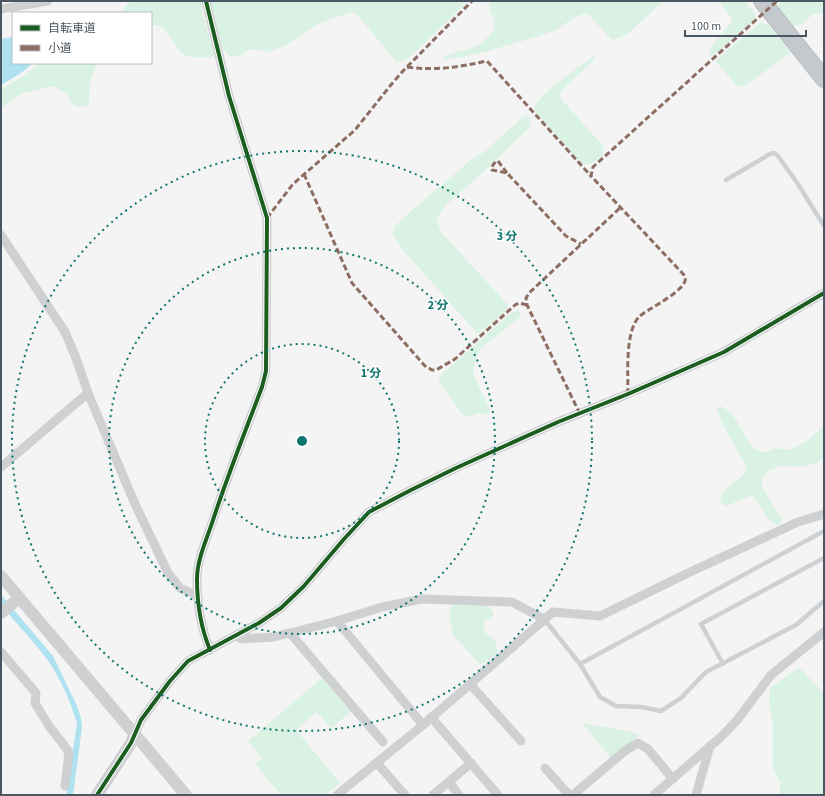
<svg xmlns="http://www.w3.org/2000/svg" width="825" height="796" viewBox="0 0 825 796" font-family="'Source Sans 3','Noto Sans JP',sans-serif">
	<rect width="100%" height="100%" fill="#f4f4f4"/>
	<!-- green -->
	<g fill="#d9f2e3">
		<path d="M 130,1 L 202,1 C 201,19 211,36 214,55 L 210,58 C 203,57 190,58 185,55 C 174,49 171,32 160,26 C 158,25 154,25 151,24 L 151,13 L 115,13 L 123,10 Z"/>
		<path d="M 209,1 L 468,1 L 411,56 L 404,61 L 396,61 L 357,15 L 351,12 L 320,23 L 286,45 L 267,52 L 251,49 L 239,56 L 232,57 C 214,45 213,21 209,1 Z"/>
		<path d="M 489,1 L 663,1 L 629,33 L 613,40 L 609,37 L 588,14 C 575,13 565,26 553,31 C 536,37 457,62 443,59 L 444,56 C 455,52 467,50 477,46 C 483,43 495,32 494,25 C 494,16 488,10 489,1 Z"/>
		<polygon points="718,1 745,1 755,15 755,20 713,56 711,55 709,52 710,48 732,22 731,17"/>
		<polygon points="782,1 824,1 824,13 813,14 802,24 793,26 783,20 776,10 779,4"/>
		<polygon points="761,22 768,25 790,51 789,54 746,85 738,87 717,63 716,60"/>
		<path d="M 594,56 L 595,59 L 563,89 L 560,95 L 562,100 L 604,147 L 602,156 C 592,164 589,168 577,159 L 536,112 L 534,107 C 543,91 578,68 594,56 Z"/>
		<polygon points="40,63 97,63 90,83 89,103 86,106 79,107 72,104 68,95 54,86 23,93 1,108 1,89 22,77"/>
		<polygon points="524,116 529,116 531,122 529,128 480,175 446,205 436,220 442,233 508,305 508,309 479,333 476,332 402,249 393,234 395,226 418,205 472,159 483,153"/>
		<path d="M 518,310 L 520,312 L 520,317 L 481,348 L 476,358 L 473,369 L 474,376 L 490,410 L 489,413 L 485,414 L 479,413 L 467,417 L 462,414 L 439,382 C 439,375 443,372 448,369 L 512,312 Z"/>
		<path d="M 719,406 C 736,410 742,435 753,447 C 756,449 761,451 764,453 L 775,448 L 788,450 L 806,442 L 824,426 L 824,458 L 816,463 L 803,467 L 780,466 L 769,470 L 762,479 L 762,487 L 782,520 L 779,525 C 764,522 763,504 752,495 L 726,506 L 720,502 C 723,485 740,482 747,469 C 738,448 723,430 717,409 Z"/>
		<path d="M 481,604 C 489,606 492,607 494,615 L 490,619 L 485,619 L 483,624 L 485,633 L 495,640 L 498,652 L 486,662 L 480,664 L 453,635 L 451,625 L 450,610 L 453,605 Z"/>
		<polygon points="798,668 802,670 824,694 824,795 779,795 781,784 773,768 773,724 769,704 770,688"/>
		<polygon points="322,678 351,712 331,728 317,712 296,730 340,783 325,795 281,795 255,764 262,758 248,741"/>
		<polygon points="582,723 632,732 640,735 611,758"/>
	</g>
	<!-- water -->
	<g fill="#aee2f0">
		<polygon points="13,37 13,63 33,63 21,73 1,85 1,39"/>
		<path d="M 1,595 L 53,656 L 77,706 L 81,718 L 82,727 L 73,795 L 66,795 L 77,723 C 71,703 60,677 47,659 C 33,641 16,623 1,605 Z"/>
	</g>
	<g fill="none" stroke-linecap="round" stroke-linejoin="round">
		<defs>
			<polyline id="trunk" points="762,1 824,79"/>
		</defs>
		<!-- trunk casing -->
		<use href="#trunk" stroke="#b9bec3" stroke-width="18"/>
		<!-- service -->
		<g stroke="#ced0d2" stroke-width="4.5">
			<polyline points="726,180 770,154 774,153 778,156 798,184 824,226"/>
			<polyline points="544,619 580,664 600,697 616,706 641,707 661,711 681,698 706,672 796,625 824,601"/>
			<polyline points="580,664 824,531"/>
			<polyline points="723,664 701,624 824,558"/>
		</g>
		<!-- minor -->
		<g stroke="#ced0d2" stroke-width="9">
			<path d="M 206,1 L 229,96 L 267,218 L 266,371 L 262,387 C 245,432 227,477 212,523 C 206,541 197,560 197,579 C 197,603 201,628 210,650"/>
			<polyline points="1,9 48,1"/>
			<polyline points="1,235 65,332 76,358 88,393 135,504 168,573 180,588 198,596"/>
			<polyline points="1,467 88,393"/>
			<polyline points="337,621 423,725"/>
			<polyline points="290,633 383,742"/>
			<polyline points="236,635 241,639 274,637 337,621 382,607 422,599 512,602 544,619"/>
			<polyline points="1,652 36,693 35,703 49,726 66,748 69,753 65,786"/>
			<polyline points="470,684 521,741"/>
			<polyline points="431,717 498,795"/>
			<polyline points="135,734 141,720 170,681 188,661 259,623 281,608 304,586 344,539 369,512 411,490 456,468 558,422 628,394 724,352 824,293"/>
			<polyline points="377,763 405,795"/>
			<polyline points="545,768 569,795"/>
			<polyline points="449,782 459,795"/>
			<polyline points="337,795 423,725 553,612 600,616 688,573 798,522 824,514"/>
			<polyline points="433,795 471,763"/>
			<polyline points="573,795 626,750 638,743 648,749 673,779"/>
			<polyline points="654,795 722,736 738,719 771,675 824,632"/>
			<polyline points="696,795 710,746"/>
		</g>
		<!-- tertiary -->
		<g stroke="#ced0d2" stroke-width="12">
			<polyline points="1,576 186,795"/>
			<polyline points="1,613 19,598"/>
			<polyline points="97,795 131,743 135,734"/>
		</g>
		<!-- trunk -->
		<use href="#trunk" stroke="#c4c9cd" stroke-width="16"/>
		<!-- quiet -->
		<g stroke="#8d6e63" stroke-width="3" stroke-dasharray="6 3" stroke-linecap="butt">
			<path d="M 407,67 C 437,71 459,67 487,61 L 591,176"/>
			<polyline points="507,173 498,161 496,161 491,168 492,170 507,173 566,236 581,244"/>
			<polyline points="304,174 352,283 425,366 432,370 436,370 455,359 515,305 519,303 527,305"/>
			<polyline points="267,218 293,184 355,130 390,86 403,71 472,1"/>
			<path d="M 628,394 C 628,374 625,331 639,317 C 648,308 690,290 685,276 L 591,176 L 593,167 L 777,1"/>
			<polyline points="580,414 527,305 526,298 529,293 621,207"/>
		</g>
		<defs>
			<g id="cycleway">
				<path d="M 206,1 L 229,96 L 267,218 L 266,371 L 262,387 C 245,432 227,477 212,523 C 206,541 197,560 197,579 C 197,603 201,628 210,650"/>
				<polyline points="97,795 131,743 141,720 170,681 188,661 259,623 281,608 304,586 344,539 369,512 411,490 456,468 558,422 628,394 724,352 824,293"/>
			</g>
		</defs>
		<!-- cycleway casing -->
		<use href="#cycleway" stroke="#fff" stroke-width="6"/>
		<!-- cycleway -->
		<use href="#cycleway" stroke="#1b5e20" stroke-width="4"/>
	</g>
	<!-- distance rings -->
	<g fill="none" stroke="#0f766e" stroke-width="2" stroke-dasharray="2 4">
		<circle cx="302" cy="441" r="97"/>
		<circle cx="302" cy="441" r="193"/>
		<circle cx="302" cy="441" r="290"/>
	</g>
	<circle cx="302" cy="441" r="6" fill="#0f766e" stroke="#fff" stroke-width="2"/>
	<g font-size="12" text-anchor="middle" font-weight="bold" fill="#0f766e" stroke="#fff" stroke-width="3" stroke-linejoin="round" paint-order="stroke">
		<text x="507" y="240">3 分</text>
		<text x="438" y="309">2 分</text>
		<text x="371" y="377">1 分</text>
	</g>
	<!-- border -->
	<rect width="825" height="796" fill="none" stroke="#4a5661" stroke-width="4"/>
	<!-- legend -->
	<rect x="12" y="12" width="140" height="52" fill="#ffffff" stroke="#b7bbc0"/>
	<rect x="20" y="25" width="20" height="6" fill="#1b5e20" stroke="#b7bbc0"/>
	<text x="48" y="32" font-size="12" fill="#4a5661">自転車道</text>
	<rect x="20" y="45" width="20" height="6" fill="#8d6e63" stroke="#b7bbc0"/>
	<text x="48" y="52" font-size="12" fill="#4a5661">小道</text>
	<!-- scale -->
	<path d="M685 30v6h121v-6" fill="none" stroke="#4a5661" stroke-width="2"/>
	<text x="691" y="30" font-size="12" fill="#4a5661" stroke="#ffffff" stroke-width="3" paint-order="stroke">100 m</text>
</svg>
